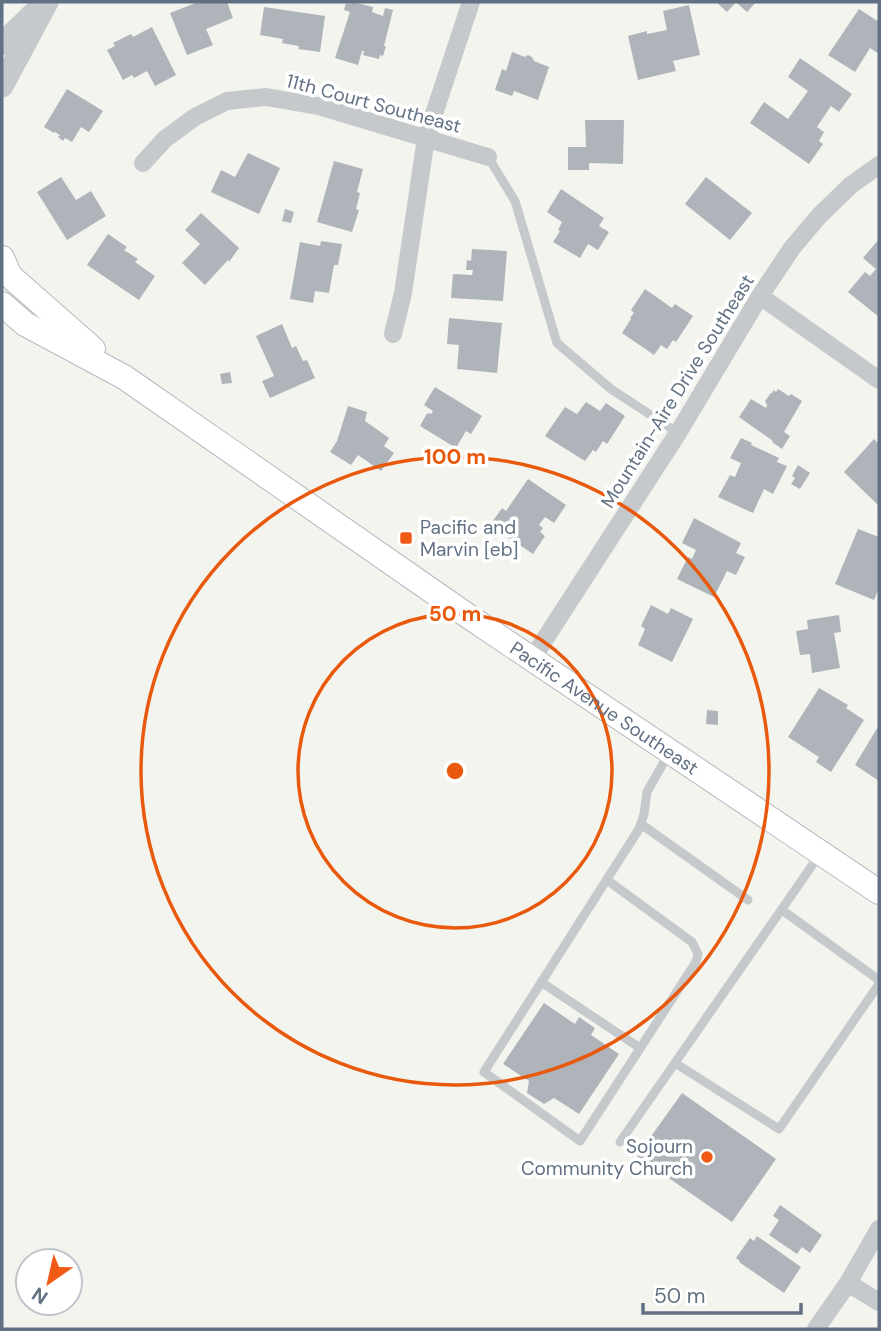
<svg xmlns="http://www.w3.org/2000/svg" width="881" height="1331" viewBox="0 0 881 1331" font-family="'DM Sans',sans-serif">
	<rect width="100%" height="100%" fill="#f4f4ef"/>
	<!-- building -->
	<g fill="#aeb4ba">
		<polygon points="198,2 227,2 233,18 206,29 213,45 187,55 170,13"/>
		<polygon points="352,2 373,7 372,12 383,16 385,8 393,10 384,46 386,46 383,56 380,55 379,59 363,55 364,51 362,51 358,65 335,58 350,12 344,10 346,3 351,4"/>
		<polygon points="716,2 756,2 747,12 736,2 727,12"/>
		<polygon points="689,5 700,55 673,61 676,71 638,80 628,36 647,31 647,34 667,30 663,11"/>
		<polygon points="264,7 325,16 320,52 298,49 299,46 282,43 283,39 260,35"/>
		<polygon points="859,9 879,22 879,54 870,48 855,72 828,55"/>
		<polygon points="152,27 176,75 155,86 147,71 134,78 132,75 123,80 107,50 115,46 113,43 131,34 133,37"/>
		<polygon points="512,52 525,57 528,55 532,57 534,61 549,67 538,100 514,91 512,96 495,90 502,69 506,71"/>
		<polygon points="800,58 852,94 839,112 831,106 817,127 824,132 819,141 823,144 809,164 750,123 764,102 788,119 808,91 788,77"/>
		<polygon points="67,89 103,111 89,132 81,127 72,142 65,138 63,141 58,137 60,135 55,132 54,133 44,127"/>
		<polygon points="585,120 624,120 623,164 589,163 589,170 568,170 568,147 586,147"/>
		<polygon points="248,153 280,168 259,214 211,192 221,170 235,177"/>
		<polygon points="334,161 363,169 357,192 360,193 356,209 359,210 352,232 317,222"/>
		<polygon points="61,177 76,200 91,191 106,216 67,240 37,192"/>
		<polygon points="706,177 752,213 730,240 685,204"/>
		<polygon points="561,189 604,218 599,226 609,232 598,250 588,244 580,258 553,242 560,231 558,230 562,222 547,212"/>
		<polygon points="285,209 294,212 291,223 282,221"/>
		<polygon points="201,213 239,248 229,262 228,260 205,285 182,263 200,244 185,230"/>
		<polygon points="108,234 127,247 124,250 138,259 135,262 155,276 139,300 87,265"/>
		<polygon points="879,239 879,317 848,292 865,272 870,276 876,269 863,258"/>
		<polygon points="321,241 342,244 338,265 334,265 329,293 315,291 313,303 290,299 300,242 320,246"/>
		<polygon points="472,249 507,251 503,301 451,298 453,274 472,275 473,270 466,270 467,260 471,261"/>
		<polygon points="645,289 672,308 675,304 693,316 676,342 673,340 667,349 661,345 654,355 622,333 631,319 630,318 634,313 631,310"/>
		<polygon points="449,318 502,323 497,373 457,369 459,345 447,344"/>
		<polygon points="282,324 292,348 296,346 303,361 307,360 315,378 270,398 262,381 274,376 256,336"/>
		<polygon points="230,372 232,383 222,384 220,374"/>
		<polygon points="435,387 482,416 471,434 466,431 456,448 420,426 426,415 428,413 431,414 433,411 424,405"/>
		<polygon points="778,389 789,396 791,394 802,401 784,432 790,436 782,449 772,442 773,441 739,417 751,399 766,408 767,405 765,401 771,393 772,393 774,390 776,392"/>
		<polygon points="586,402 600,411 606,403 625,416 607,444 603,441 596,452 593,450 585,461 545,436 565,407 577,414"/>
		<polygon points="348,406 367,412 365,421 389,438 384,446 394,453 381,471 358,455 351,465 330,452 337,441"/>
		<polygon points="741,438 752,443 751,445 779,458 777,462 787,466 773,494 764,489 753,513 718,497 730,475 735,477 741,463 730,458"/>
		<polygon points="874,439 879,444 879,506 844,472"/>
		<polygon points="798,465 810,473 800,489 791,484 795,478 792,476"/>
		<polygon points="528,479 566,505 554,523 545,517 539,525 543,528 540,532 545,536 533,554 490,525 502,508 506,511"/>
		<polygon points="694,518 741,543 736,553 745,557 736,575 727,571 714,597 677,579 688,557 692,559 696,550 682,543"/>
		<polygon points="858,529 879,537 879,588 874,600 835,584"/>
		<polygon points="651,605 668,614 671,608 693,619 672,662 638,645 645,629 641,626"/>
		<polygon points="839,615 841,632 834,633 840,668 812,673 810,654 800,655 796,631 808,629 807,620"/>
		<polygon points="819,688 848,705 846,708 864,720 831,772 816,762 819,757 788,737"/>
		<polygon points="707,710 718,711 718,725 706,724"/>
		<polygon points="879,725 879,781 855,765"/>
		<polygon points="544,1003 575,1024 579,1017 595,1028 591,1035 619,1054 579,1114 554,1098 544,1104 527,1093 529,1081 503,1064"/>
		<polygon points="682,1093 776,1159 732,1222 637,1156"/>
		<polygon points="780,1205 822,1235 810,1253 802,1247 797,1254 769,1235 779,1220 773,1216"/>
		<polygon points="757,1236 801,1267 784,1293 739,1262 740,1261 736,1258 750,1238 754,1241"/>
	</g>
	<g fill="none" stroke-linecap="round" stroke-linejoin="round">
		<defs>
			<g id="secondary">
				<polyline points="2,258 10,276 93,349"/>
				<path id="s1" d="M 2,304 L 25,324 L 124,377 L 468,616 L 879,892"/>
			</g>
		</defs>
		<!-- secondary casing -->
		<use href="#secondary" stroke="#b5babf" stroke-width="26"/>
		<!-- service -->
		<g stroke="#c6c9cc" stroke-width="9">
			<polyline points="488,157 515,201 557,343 611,389 678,433"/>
			<polyline points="641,824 748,900"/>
			<polyline points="607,880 692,942 698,954 696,962 580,1141 484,1072 639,829 644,814 647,792 669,753"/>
			<polyline points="782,910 879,980"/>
			<polyline points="541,982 640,1048"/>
			<polyline points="675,1063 779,1129 879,984"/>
			<polyline points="620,1142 820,854"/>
		</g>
		<!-- minor -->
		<g stroke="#c6c9cc" stroke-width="18">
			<polyline points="143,163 165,139 195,117 227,101 266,97 318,106 488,157"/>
			<polyline points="760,296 879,380"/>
			<polyline points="393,334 403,293 426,138 471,2"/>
			<polyline points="532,659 678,433 760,296 792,248 819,216 851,185 879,165"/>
			<polyline points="848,1283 879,1302"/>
			<polyline points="816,1329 848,1283 879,1229"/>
		</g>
		<!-- tertiary -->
		<g stroke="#c6c9cc" stroke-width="23">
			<polyline points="2,44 33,14"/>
			<polyline points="2,86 47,2"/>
		</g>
		<!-- secondary -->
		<use href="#secondary" stroke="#fff" stroke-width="24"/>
	</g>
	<!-- distance rings -->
	<g fill="none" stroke="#e8590c" stroke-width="3.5">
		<circle cx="455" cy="771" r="157"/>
		<circle cx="455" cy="771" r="314"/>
	</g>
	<!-- markers -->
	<g fill="#f05a14" stroke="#fff" stroke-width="2.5">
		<rect x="399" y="531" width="14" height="14" rx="3.5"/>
		<circle cx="707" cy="1157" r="7"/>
	</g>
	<g text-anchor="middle" stroke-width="7" stroke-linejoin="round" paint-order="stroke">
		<!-- street labels -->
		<g font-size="19" fill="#617183" stroke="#fff">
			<text transform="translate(374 103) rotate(15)" y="7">11th Court Southeast</text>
			<text transform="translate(677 391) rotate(-58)" y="7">Mountain-Aire Drive Southeast</text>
			<text dy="7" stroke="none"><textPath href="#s1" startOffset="726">Pacific Avenue Southeast</textPath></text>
		</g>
		<!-- poi labels -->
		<g font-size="19" fill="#617183" stroke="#fff" text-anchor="start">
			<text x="420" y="534">Pacific and<tspan x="420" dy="22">Marvin [eb]</tspan></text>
			<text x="693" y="1153" text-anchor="end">Sojourn<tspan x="693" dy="22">Community Church</tspan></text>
		</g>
	</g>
	<circle cx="455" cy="771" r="10" fill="#e8590c" stroke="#fff" stroke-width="3.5"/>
	<g font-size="21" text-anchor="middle" font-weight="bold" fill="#e8590c" stroke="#fff" stroke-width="7" stroke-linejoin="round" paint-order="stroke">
		<text x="455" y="464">100 m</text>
		<text x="455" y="621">50 m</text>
	</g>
	<!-- border -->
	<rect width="881" height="1331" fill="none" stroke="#617183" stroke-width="7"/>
	<!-- north arrow -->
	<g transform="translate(49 1282) rotate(214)"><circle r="33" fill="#ffffff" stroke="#c0c6cd" stroke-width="2"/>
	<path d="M0-5L12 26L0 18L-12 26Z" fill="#f05a14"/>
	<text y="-10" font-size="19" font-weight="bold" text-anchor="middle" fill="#617183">N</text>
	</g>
	<!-- scale -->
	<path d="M643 1303v10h158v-10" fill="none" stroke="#617183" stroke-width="3.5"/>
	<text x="654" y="1303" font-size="21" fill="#617183" stroke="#ffffff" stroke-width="5" paint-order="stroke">50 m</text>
</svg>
